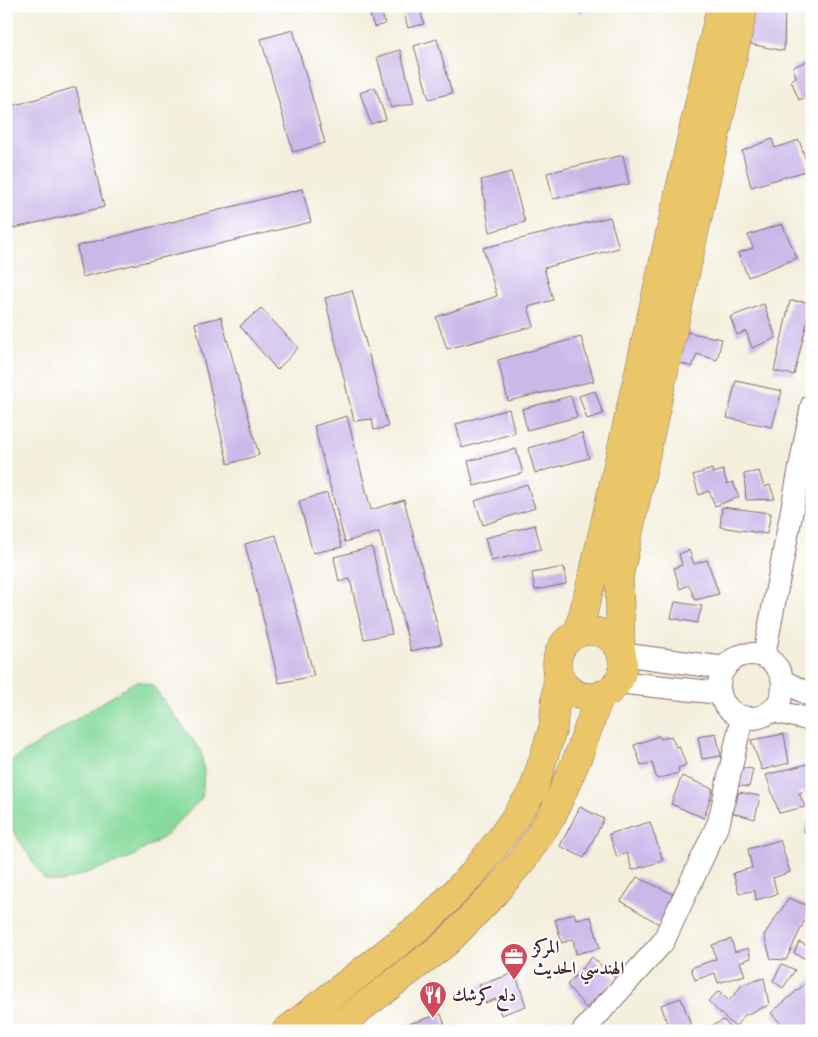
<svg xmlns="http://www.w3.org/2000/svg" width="818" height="1037" viewBox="0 0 818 1037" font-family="'IM FELL English',Amiri,serif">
	<rect width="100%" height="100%" fill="#fff"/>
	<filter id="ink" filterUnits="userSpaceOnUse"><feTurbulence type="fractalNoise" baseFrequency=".02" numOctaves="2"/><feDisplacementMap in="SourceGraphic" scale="10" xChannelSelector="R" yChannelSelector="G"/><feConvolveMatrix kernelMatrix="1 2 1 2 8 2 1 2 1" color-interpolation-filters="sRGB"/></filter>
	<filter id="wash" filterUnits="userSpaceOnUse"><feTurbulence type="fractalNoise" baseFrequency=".0096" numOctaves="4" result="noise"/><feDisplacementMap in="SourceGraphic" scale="20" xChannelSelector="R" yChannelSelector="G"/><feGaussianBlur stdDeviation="1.12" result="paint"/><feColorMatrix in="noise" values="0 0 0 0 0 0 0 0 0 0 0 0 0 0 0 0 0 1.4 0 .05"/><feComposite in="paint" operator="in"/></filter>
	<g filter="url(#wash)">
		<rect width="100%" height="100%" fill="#f3efdc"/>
		<!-- green -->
		<polygon fill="#86da9c" stroke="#687c64" points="136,681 152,685 201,751 204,772 202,798 164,837 128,859 60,882 44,879 6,820 6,764"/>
		<g id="blocks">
			<!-- building -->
			<g fill="#cab8e9">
				<polygon points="367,6 380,6 385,24 374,27"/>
				<polygon points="402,6 419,6 424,24 408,28"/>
				<polygon points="577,6 603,6 603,7 579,13"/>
				<polygon points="752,6 785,6 784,51 745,43"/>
				<polygon points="293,30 325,143 293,152 261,39"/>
				<polygon points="437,39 452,93 429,99 414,46"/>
				<polygon points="400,50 414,103 391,108 377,57"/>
				<polygon points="812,59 812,95 799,100 791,80 796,77 793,67"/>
				<polygon points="76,87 104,207 6,230 6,108"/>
				<polygon points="375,87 386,119 371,124 360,93"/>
				<polygon points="772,139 775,148 799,140 809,170 751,187 742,151"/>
				<polygon points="623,155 629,184 553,199 547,173"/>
				<polygon points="511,172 525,222 490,232 481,180"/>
				<polygon points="302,189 311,222 82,277 77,246"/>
				<polygon points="610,217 619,248 544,268 553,300 528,307 534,326 447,349 436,317 497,296 483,248"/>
				<polygon points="782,224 797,258 748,277 738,253 753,248 748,235"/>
				<polygon points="352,290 388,427 374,430 372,419 354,421 325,298"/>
				<polygon points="790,301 812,302 794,375 774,371"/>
				<polygon points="764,304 776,338 752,348 746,331 737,335 730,317"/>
				<polygon points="261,308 298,348 277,370 240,326"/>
				<polygon points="221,317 259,455 228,464 195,323"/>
				<polygon points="686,332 722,339 717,360 697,354 692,367 677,362"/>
				<polygon points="581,337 594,381 508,401 498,360"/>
				<polygon points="736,381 782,391 772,427 727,418"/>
				<polygon points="595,391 603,414 587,419 579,396"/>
				<polygon points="571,396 577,417 527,430 522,409"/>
				<polygon points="509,409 515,433 462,448 456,424"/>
				<polygon points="347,416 371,510 404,500 442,644 411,651 379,532 345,542 314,426"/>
				<polygon points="582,433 589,458 535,473 528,448"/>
				<polygon points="516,449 523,473 474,486 468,461"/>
				<polygon points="712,469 713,473 723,470 727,484 733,482 739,497 715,506 709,491 699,495 693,475"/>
				<polygon points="759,471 764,487 770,485 775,499 746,500 744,474"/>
				<polygon points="527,484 535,508 483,525 475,501"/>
				<polygon points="327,493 342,547 313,553 299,501"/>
				<polygon points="722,507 771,513 767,534 720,527"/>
				<polygon points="535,525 541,549 491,561 485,538"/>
				<polygon points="276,535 314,676 279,683 245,544"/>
				<polygon points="372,547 392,634 364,639 350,579 339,582 334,557"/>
				<polygon points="689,550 694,564 707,560 719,594 695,600 689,585 680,589 674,568 682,565 679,554"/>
				<polygon points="564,567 566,584 535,590 532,573"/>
				<polygon points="675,602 702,606 697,623 671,618"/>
				<polygon points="716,733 721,756 702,759 698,737"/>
				<polygon points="784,734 789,763 762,770 751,740"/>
				<polygon points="659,736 661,739 671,736 676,747 679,746 686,765 678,768 679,773 657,779 652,763 641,765 634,745"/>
				<polygon points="811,763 812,789 799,793 805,807 779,813 766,775"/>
				<polygon points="738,767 753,769 749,787 734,785"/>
				<polygon points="682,776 713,789 704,818 671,804"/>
				<polygon points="739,792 760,796 755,819 733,813"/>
				<polygon points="580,807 604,819 584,858 560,846"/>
				<polygon points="809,819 812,820 812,836 804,832"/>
				<polygon points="650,822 663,861 632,870 627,853 617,857 609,834"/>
				<polygon points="780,840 790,872 773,878 777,894 756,900 755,891 739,893 733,873 752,868 748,849"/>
				<polygon points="637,877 677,896 659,924 621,901"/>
				<polygon points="789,898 811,907 786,960 771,959 764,935"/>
				<polygon points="574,913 576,919 591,917 600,948 576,954 573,939 562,943 555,920"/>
				<polygon points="731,939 735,952 748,948 751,958 740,962 745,975 718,983 715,973 695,980 691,968 716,959 712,945"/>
				<polygon points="799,942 812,948 808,960 794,953"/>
				<polygon points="592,957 616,979 586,1008 567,985"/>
				<polygon points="782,964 795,970 783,988 773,981"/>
				<polygon points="515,973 526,1006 501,1015 496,999 485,1003 479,985"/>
				<polygon points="764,978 769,1005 745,1015 735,1027 708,1001 719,991 729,1001 742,985"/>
				<polygon points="812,978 812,1031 788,1031 771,1013"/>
				<polygon points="681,998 693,1031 670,1031 661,1005"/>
				<polygon points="441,1014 447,1031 403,1031 402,1026"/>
				<polygon points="724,1020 733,1031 707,1031 706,1028"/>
			</g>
		</g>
	</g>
	<g filter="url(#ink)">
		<use href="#blocks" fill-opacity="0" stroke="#856869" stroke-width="1"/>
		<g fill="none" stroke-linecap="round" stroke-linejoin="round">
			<defs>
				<g id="minor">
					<circle cx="751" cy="686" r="32"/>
					<polyline points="621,654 725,668"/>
					<polyline points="764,656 812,405"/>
					<polyline points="783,681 812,696"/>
					<polyline points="617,682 720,693"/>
					<polyline points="773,711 812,720"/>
					<polyline points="583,1031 663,942 719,822 742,717"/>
				</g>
				<g id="major">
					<circle cx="590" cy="664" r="33"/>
					<polyline points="578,633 594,571 721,6"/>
					<polyline points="621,654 619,577 744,6"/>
					<polyline points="286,1031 428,920 470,877 501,838 533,791 553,728 558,674"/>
					<polyline points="331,1031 446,943 493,895 524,858 552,816 579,754 600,695"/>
				</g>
			</defs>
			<!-- minor casing -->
			<use href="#minor" stroke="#856869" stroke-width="24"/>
			<!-- major casing -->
			<use href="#major" stroke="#856869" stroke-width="29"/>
			<!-- minor -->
			<use href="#minor" stroke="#fff" stroke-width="22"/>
			<!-- major -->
			<use href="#major" stroke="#ebc669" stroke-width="28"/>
		</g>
	</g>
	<!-- icons -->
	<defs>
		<symbol id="office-pin" viewBox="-11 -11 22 30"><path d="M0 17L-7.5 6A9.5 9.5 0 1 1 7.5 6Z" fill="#d1495b" stroke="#fff"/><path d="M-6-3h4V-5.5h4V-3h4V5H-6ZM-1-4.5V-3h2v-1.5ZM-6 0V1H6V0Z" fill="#fff"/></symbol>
		<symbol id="restaurant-pin" viewBox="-11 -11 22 30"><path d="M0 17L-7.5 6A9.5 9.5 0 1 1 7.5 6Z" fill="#d1495b" stroke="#fff"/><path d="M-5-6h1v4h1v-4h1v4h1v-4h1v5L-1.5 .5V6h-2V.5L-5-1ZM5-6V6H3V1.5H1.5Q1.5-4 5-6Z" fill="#fff"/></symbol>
	</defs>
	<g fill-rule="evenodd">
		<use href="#office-pin" x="498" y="941" width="32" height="43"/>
		<use href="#restaurant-pin" x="417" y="979" width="32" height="43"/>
	</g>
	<g text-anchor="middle" stroke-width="4" stroke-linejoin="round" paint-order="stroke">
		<!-- poi labels -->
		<g font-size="18" font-weight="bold" fill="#4a1f2b" stroke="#fff" text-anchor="start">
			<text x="533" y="953">المركز<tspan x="533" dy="21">الهندسي الحديث</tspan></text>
			<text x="452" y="1001">دلع كرشك</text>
		</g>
	</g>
	<!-- margin -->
	<rect width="818" height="1037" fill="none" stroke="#fff" stroke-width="25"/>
</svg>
